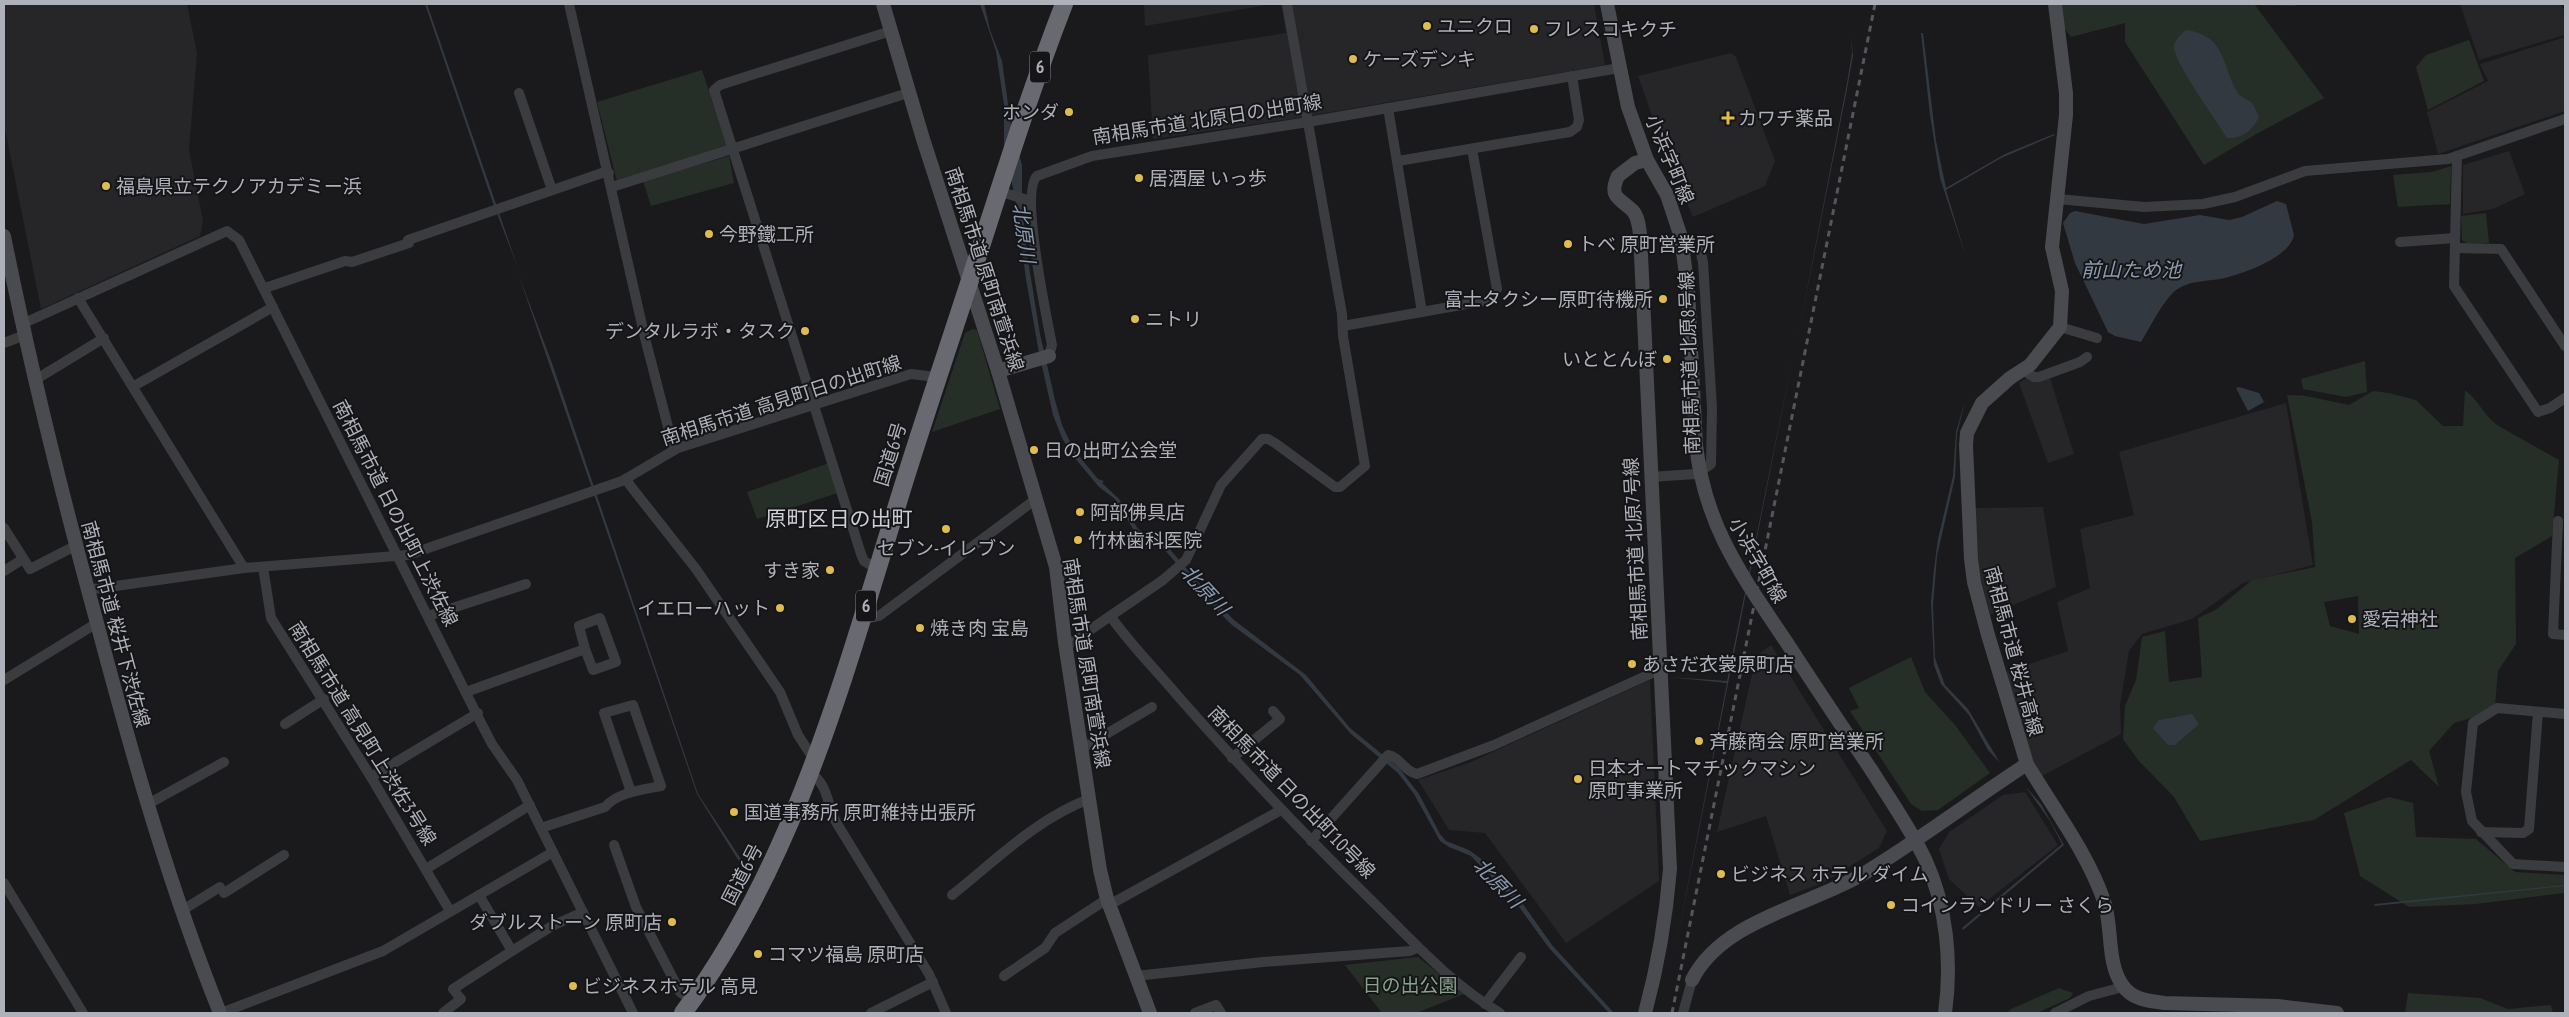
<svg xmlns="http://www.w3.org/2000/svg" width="2569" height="1017" viewBox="0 0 2569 1017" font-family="'PT Sans Narrow','Noto Sans JP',sans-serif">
	<rect width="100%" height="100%" fill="#1a1a1c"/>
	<!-- built -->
	<g fill="#262629">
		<polygon points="4,4 187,4 197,53 189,150 203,221 200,236 41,309 4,124"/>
		<polygon points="1144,4 1272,4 1145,26"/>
		<polygon points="1281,4 1594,4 1605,65 1297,118 1153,139 1148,55 1286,33"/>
		<polygon points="2460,4 2560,4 2565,11 2565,35 2479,60"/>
		<polygon points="2565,37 2565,111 2438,154 2427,112 2488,81 2480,64"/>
		<polygon points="1731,53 1736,57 1775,161 1765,186 1693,217 1662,144 1638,76"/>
		<polygon points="2509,151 2525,194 2493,209 2463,214 2463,165"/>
		<polygon points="2028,377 2035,381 2050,378 2074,454 2048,463 2019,383"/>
		<polygon points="2286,403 2313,565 2243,583 2192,619 2142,634 2129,651 2120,705 2121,734 2042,776 2029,752 2005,672 2068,651 2057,602 2090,588 2080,529 2134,515 2119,452"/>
		<polygon points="2043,507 2056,587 1990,615 1979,571 1974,508"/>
		<polygon points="1771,645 1887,831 1879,848 1825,882 1790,895 1766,816 1717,832 1756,656"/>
		<polygon points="1650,680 1659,881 1566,943 1485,833 1449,830 1418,780 1471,762"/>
		<polygon points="2025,792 2058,845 1979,907 1949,879 1939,849 1949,832 2003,795"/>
	</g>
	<!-- green -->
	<g fill="#262e28" fill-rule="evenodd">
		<polygon points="2059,4 2297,4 2295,6 2255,5 2324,98 2258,133 2204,165 2125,42 2125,23 2071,37 2060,22"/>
		<polygon points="2469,40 2484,81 2428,110 2416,67 2426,55"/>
		<polygon points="702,70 728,148 617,181 597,102"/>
		<polygon points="729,156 734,183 651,206 643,181"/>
		<polygon points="2451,166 2450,204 2398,207 2393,175 2432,172"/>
		<polygon points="2486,213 2489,243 2468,244 2462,240 2461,216"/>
		<polygon points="973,329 977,330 1000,409 932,432 965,333"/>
		<polygon points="2365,361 2367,392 2346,397 2303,389 2301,379"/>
		<path d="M 2465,390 C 2478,400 2484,415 2497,425 L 2559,460 L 2552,536 L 2515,558 L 2516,644 L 2498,671 L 2495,705 L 2478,716 L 2454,723 L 2429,751 L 2439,787 L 2411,760 L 2314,820 L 2200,841 L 2174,797 L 2138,760 L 2123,739 L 2125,706 L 2136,680 L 2142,637 L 2165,631 L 2169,682 L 2202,677 L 2198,618 L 2217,609 L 2252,580 L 2315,567 L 2312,522 L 2287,395 L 2306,396 L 2349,405 L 2373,391 L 2389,393 L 2416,400 L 2443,426 L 2463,426 ZM 2358,596 L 2359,634 L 2330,626 L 2324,602 Z"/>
		<polygon points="829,463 838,493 757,519 747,492"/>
		<polygon points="1911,657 1925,692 1955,725 1990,773 1938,810 1922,811 1911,804 1850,711 1859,708 1849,688"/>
		<polygon points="2389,797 2413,803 2416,837 2476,839 2515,872 2565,875 2564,893 2476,904 2409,907 2360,876 2344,813"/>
		<polygon points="1418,957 1464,994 1416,1013 1382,1013 1345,965"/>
		<polygon points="2059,988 2073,993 2070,998 2037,1013 2007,1013 2011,1009"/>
		<polygon points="2408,993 2480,998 2508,1009 2551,1005 2553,1013 2405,1013"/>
	</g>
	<!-- water -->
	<g fill="#333941">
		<polygon points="425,4 427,4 518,268 493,203"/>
		<polygon points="980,4 984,4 990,30 1002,61 1011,125 1022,165 1022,207 1027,254 1040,334 1055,400 1062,425 1074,450 1098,479 1104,481 1102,483 1119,499 1138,529 1167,546 1212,598 1234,620 1306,675 1350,728 1399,768 1419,794 1440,834 1446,841 1469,850 1480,858 1518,897 1552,945 1614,1013 1609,1013 1549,948 1514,900 1471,856 1449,847 1440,841 1414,794 1398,773 1351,734 1300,675 1232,625 1216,609 1163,548 1135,532 1115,499 1099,487 1073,456 1062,438 1053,415 1039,353 1026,279 1016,203 1004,145 1004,105 996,51"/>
		<path d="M 2186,30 C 2226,36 2221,63 2237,92 C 2240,97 2247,99 2252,103 C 2255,107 2257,113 2259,117 C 2253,130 2242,139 2227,138 C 2218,122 2171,59 2174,45 C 2176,39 2181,34 2186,30 Z"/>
		<polygon points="1921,33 1923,33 1936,141 1946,188 2005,154 2054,134 2055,135 2001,158 1946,190 1966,257 1940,178 1930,115"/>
		<polygon points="1851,37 1853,56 1847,89 1796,346 1847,83 1852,53"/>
		<path d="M 2277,201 L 2286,204 L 2294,235 C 2290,258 2240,275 2220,279 C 2206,281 2191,281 2179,288 C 2165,296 2150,328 2141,342 L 2115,336 L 2108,332 L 2075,263 L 2063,223 L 2070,213 L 2075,211 L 2144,224 L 2200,215 L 2229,220 L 2242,217 Z"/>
		<polygon points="518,273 553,366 698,794 750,873 747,874 697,794"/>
		<polygon points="1793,356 1673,961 1727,683 1669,677 1727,681"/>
		<polygon points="2239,387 2259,393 2264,402 2248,411 2236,388"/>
		<polygon points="1965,401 1957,434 1955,477 1937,556 1933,605 1935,658 1945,685 1968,709 2000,763 1988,750 1969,715 1941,684 1934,665 1931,602 1934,569 1938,539 1953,476 1956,432"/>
		<polygon points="2192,714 2199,724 2175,745 2168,745 2153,728 2159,720"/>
		<polygon points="2025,786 2041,804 2064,845 1963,930 1962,928 2062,844 2050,821"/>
		<polygon points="2565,885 2565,886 2374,906 2375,904"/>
	</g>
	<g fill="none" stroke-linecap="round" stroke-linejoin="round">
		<!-- street -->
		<g stroke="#3b3c40" stroke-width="10">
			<polyline points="569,4 645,338 674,450"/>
			<polyline points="519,93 552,190"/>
			<polyline points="1388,108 1422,312"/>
			<polyline points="2457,156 2454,286 2538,412 2550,408 2565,398"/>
			<polyline points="1398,161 1570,132 1577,127 1579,120 1572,76"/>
			<polyline points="612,187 911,92"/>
			<polyline points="998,191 1031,201"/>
			<polyline points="2058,199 2144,207 2203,204 2235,197 2305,171 2448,159 2565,119"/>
			<polyline points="2400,242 2455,238"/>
			<polyline points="2456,248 2501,249 2565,346"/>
			<polyline points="265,288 345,261 352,262 409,243 408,240 602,173 609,173"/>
			<polyline points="78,298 244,568"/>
			<polyline points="22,324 227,231 239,240 480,721 492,744 517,780 633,1013"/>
			<polyline points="1343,326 1489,300 1497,289 1472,149"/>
			<polyline points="2060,327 2097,338"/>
			<polyline points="4,343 25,335"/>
			<path d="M 1049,356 L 1052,345 C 1047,319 1020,192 1037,176 L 1092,156 L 1308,122 L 1619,68"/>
			<polyline points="2023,370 2034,377 2039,377 2080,362 2087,357"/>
			<polyline points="35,380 104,338"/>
			<polyline points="134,386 273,307"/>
			<polyline points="1650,477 1696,474 1711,464 1712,408 1703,262 1699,245 1682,246"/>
			<polyline points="627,478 629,484 696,569 767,673 780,692 798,735 815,761"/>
			<polyline points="2558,521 2553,634 2565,635"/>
			<polyline points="4,528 30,569 75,546"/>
			<polyline points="263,567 271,618 371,777 450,911"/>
			<polyline points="877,569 864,561 861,554 714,90 720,85 891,31"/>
			<polyline points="4,571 23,559"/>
			<polyline points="87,590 244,568 408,555 622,481 678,448 911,374 936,377"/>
			<polyline points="428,616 526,584"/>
			<path d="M 1111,617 C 1131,645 1155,669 1177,695 C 1238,765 1301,831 1367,896 C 1410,938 1448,982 1500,1013"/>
			<polyline points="862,619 879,616 1036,499"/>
			<polyline points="1065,647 1163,580 1186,560 1221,485 1262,439 1268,439 1275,443 1335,487 1340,487 1365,466 1343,336 1342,314 1287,4"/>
			<polyline points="4,680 97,623"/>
			<polyline points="466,692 585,649 593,670 616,662 600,618 579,626 585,649"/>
			<polyline points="2565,714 2497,708 2473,723 2466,792 2472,821 2513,864 2565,867"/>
			<polyline points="285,724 324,699"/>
			<polyline points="1081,749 1152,707"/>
			<polyline points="1232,758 1280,719 1273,711"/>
			<path d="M 810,772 C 829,786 826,802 836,822 L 929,974 L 946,1013"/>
			<polyline points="371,777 478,713"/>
			<polyline points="148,804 224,762"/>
			<path d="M 541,828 L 605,807 C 618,792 642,790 661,786 L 633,705 L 604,713 L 631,792"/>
			<polyline points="2481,832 2523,833 2529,829 2538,712"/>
			<path d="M 1311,841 L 1388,755 C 1400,757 1405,772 1417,774 L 1494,745 L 1659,670"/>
			<polyline points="614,845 636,907 680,992 692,1000"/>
			<polyline points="426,869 530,805"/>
			<polyline points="4,883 83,1013"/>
			<polyline points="224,893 284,855"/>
			<polyline points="479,895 512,951 552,926 583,912"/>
			<path d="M 952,895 C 995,861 1036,819 1089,799"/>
			<polyline points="1109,905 1281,810"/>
			<polyline points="181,911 220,887"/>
			<polyline points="1004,976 1045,948 1055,933 1107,899"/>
			<polyline points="1136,976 1263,962 1410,951 1417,948"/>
			<polyline points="1485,1004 1521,957"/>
			<polyline points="221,1013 383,951 553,852"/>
			<polyline points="443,1013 461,999 453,989 512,951"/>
			<polyline points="871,1013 933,982"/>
			<polyline points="1195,1013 1216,1005 1221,1013"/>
			<polyline points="1683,1013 1692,980"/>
			<polyline points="2055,1013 2089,996 2123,987"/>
		</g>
		<!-- secondary -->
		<g stroke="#494b50" stroke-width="14">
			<polyline points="883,4 923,139 998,371 1056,567 1065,643 1100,870 1107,899 1150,1013"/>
			<polyline points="1607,4 1628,107 1647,160 1667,195 1681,237 1688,290 1696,445"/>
			<path d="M 4,236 C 30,366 62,495 97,623 C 132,755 169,886 220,1013"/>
			<polyline points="998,371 1049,356"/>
			<path d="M 2027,764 C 2053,808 2087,852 2104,901 C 2113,927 2106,963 2123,986 C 2133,1000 2149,1001 2164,1003 L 2278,1006 L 2337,1013"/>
			<path d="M 1872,771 C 1890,800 1910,828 1925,859 C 1947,906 1952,963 1945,1013"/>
			<path d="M 1692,980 C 1722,920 1809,906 1863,874 C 1919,840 1972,800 2027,764 L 1988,635 L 1974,582 L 1971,559 L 1966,445 L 1967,433 L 1982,403 L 2010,378 L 2030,365 L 2060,327 L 2062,291 L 2052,247 L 2066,115 L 2066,93 L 2055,4"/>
			<path d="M 1645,1013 C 1658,965 1666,918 1670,869 L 1640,234 C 1639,226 1638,217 1633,211 C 1620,198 1608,198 1618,176 L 1635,163 L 1647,160"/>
		</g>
		<!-- highway -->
		<path stroke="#686971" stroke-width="18" d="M 683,1013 C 795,863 844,676 899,499 C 922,424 947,351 971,277 C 1001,185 1029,94 1064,4"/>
		<!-- rail -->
		<polyline stroke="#54565b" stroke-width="3" stroke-dasharray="6 5" stroke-linecap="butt" points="1672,1013 1875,4"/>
		<!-- secondary-bridge -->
		<path stroke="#494b50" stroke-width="14" d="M 1696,445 C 1705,527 1743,577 1787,643 C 1815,686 1843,728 1872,771"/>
	</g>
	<!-- markers -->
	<g fill="#e0bb4e" stroke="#151517" stroke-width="2">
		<circle cx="1427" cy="26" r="5"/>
		<circle cx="1534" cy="29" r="5"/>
		<circle cx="1353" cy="59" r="5"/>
		<circle cx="1069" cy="112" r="5"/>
		<path d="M1725.5 110.5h5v5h5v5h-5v5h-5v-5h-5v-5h5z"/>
		<circle cx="1139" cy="178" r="5"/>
		<circle cx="106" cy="186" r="5"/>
		<circle cx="709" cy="234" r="5"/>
		<circle cx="1568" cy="244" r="5"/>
		<circle cx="1663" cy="299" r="5"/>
		<circle cx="1135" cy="319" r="5"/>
		<circle cx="805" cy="331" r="5"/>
		<circle cx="1667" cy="359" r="5"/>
		<circle cx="1034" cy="450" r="5"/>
		<circle cx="1080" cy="512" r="5"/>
		<circle cx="946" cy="529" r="5"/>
		<circle cx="1078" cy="540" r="5"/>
		<circle cx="830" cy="570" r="5"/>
		<circle cx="780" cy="608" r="5"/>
		<circle cx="2352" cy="619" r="5"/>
		<circle cx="920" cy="628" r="5"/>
		<circle cx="1632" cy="664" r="5"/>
		<circle cx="1699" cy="741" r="5"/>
		<circle cx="1578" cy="779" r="5"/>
		<circle cx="734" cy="812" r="5"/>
		<circle cx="1721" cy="874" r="5"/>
		<circle cx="1891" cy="905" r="5"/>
		<circle cx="672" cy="922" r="5"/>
		<circle cx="758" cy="954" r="5"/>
		<circle cx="573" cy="986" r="5"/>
	</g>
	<g text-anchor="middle" stroke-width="4" stroke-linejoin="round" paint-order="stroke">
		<!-- shield labels -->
		<g fill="#151517" stroke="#808289" stroke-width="1">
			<rect x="1030" y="51.5" width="20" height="31" rx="4"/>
			<rect x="856" y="590.5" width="20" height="31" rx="4"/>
		</g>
		<g font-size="18" font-weight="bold" fill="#aeb0ba">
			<text x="1040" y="73">6</text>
			<text x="866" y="612">6</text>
		</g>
		<!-- poi labels -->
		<g font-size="19" fill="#aeb0ba" stroke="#151517" text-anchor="start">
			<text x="1437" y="33">ユニクロ</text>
			<text x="1544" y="36">フレスコキクチ</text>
			<text x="1363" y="66">ケーズデンキ</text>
			<text x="1059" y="119" text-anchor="end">ホンダ</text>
			<text x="1738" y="125">カワチ薬品</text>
			<text x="1149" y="185">居酒屋 いっ歩</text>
			<text x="116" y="193">福島県立テクノアカデミー浜</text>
			<text x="719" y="241">今野鐵工所</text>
			<text x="1578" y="251">トベ 原町営業所</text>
			<text x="1653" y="306" text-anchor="end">富士タクシー原町待機所</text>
			<text x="1145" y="326">ニトリ</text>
			<text x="795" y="338" text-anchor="end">デンタルラボ・タスク</text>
			<text x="1657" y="366" text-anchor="end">いととんぼ</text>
			<text x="1044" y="457">日の出町公会堂</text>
			<text x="1090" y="519">阿部佛具店</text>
			<text x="1088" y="547">竹林歯科医院</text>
			<text x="946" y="555" text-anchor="middle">セブン-イレブン</text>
			<text x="820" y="577" text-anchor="end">すき家</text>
			<text x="770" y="615" text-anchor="end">イエローハット</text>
			<text x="2362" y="626">愛宕神社</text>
			<text x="930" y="635">焼き肉 宝島</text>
			<text x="1642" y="671">あさだ衣裳原町店</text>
			<text x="1709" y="748">斉藤商会 原町営業所</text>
			<text x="1588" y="775">日本オートマチックマシン<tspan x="1588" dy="22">原町事業所</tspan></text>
			<text x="744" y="819">国道事務所 原町維持出張所</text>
			<text x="1731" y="881">ビジネス ホテル ダイム</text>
			<text x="1901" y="912">コインランドリー さくら</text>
			<text x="662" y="929" text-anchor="end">ダブルストーン 原町店</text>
			<text x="768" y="961">コマツ福島 原町店</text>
			<text x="583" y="993">ビジネスホテル 高見</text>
		</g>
		<!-- street labels -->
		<g font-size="19" fill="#aeb0ba" stroke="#151517">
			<text transform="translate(1207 119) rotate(-9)" y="7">南相馬市道 北原日の出町線</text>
			<text transform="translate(1670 159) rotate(67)" y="7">小浜字町線</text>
			<text transform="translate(985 269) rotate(72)" y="7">南相馬市道 原町南萱浜線</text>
			<text transform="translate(1689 363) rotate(-92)" y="7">南相馬市道 北原8号線</text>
			<text transform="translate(781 400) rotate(-18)" y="7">南相馬市道 高見町日の出町線</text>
			<text transform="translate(890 454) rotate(-73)" y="7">国道6号</text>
			<text transform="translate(396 513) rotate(63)" y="7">南相馬市道 日の出町上渋佐線</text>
			<text transform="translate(1635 549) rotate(-93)" y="7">南相馬市道 北原7号線</text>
			<text transform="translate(1758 560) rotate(60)" y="7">小浜字町線</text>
			<text transform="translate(116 624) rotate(75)" y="7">南相馬市道 桜井下渋佐線</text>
			<text transform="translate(2014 651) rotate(75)" y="7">南相馬市道 桜井高線</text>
			<text transform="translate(1087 663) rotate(81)" y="7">南相馬市道 原町南萱浜線</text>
			<text transform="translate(363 733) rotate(58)" y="7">南相馬市道 高見町上渋佐3号線</text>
			<text transform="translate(1292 792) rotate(46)" y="7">南相馬市道 日の出町10号線</text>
			<text transform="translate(742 874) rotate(-63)" y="7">国道6号</text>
		</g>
		<!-- park labels -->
		<g font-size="19" fill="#87a38b" stroke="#151517">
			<text x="1410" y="992">日の出公園</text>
		</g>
		<!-- water labels -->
		<g font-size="20" font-style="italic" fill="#899bb1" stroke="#151517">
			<text transform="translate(1024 233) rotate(82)" y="7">北原川</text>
			<text x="2131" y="277">前山ため池</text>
			<text transform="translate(1205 590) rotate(47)" y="7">北原川</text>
			<text transform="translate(1498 883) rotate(46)" y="7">北原川</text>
		</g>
		<!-- quarter labels -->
		<g font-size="21" fill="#ced0d6" stroke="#151517">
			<text x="839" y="526">原町区日の出町</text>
		</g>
	</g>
	<!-- border -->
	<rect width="2569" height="1017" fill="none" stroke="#aeb0ba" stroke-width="10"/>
</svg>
